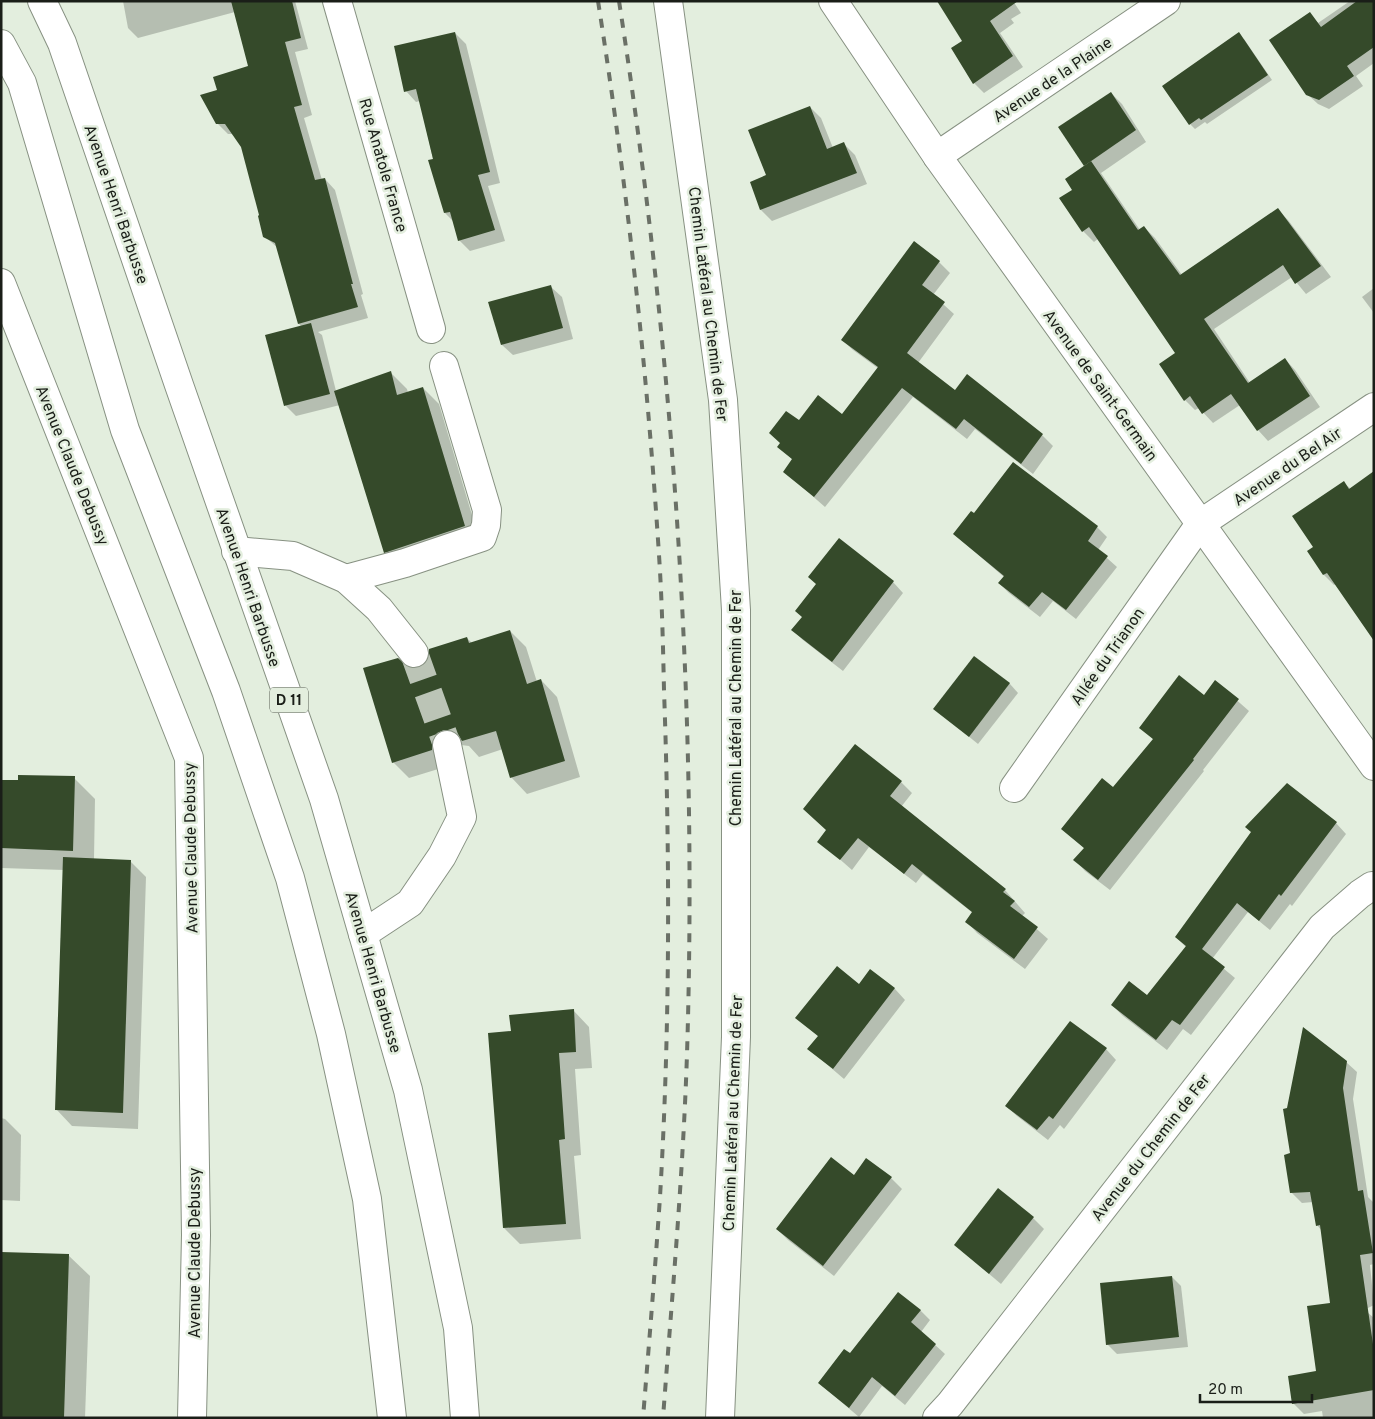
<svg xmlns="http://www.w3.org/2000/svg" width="1375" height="1419" viewBox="0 0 1375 1419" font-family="Overpass,sans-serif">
	<rect width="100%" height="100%" fill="#e3eede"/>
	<!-- shadow -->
	<g fill="#0003">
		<polygon points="123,1 295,1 308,49 295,52 312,115 304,118 322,180 325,179 335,190 363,294 361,295 368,318 318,332 322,335 336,391 391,373 407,389 408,393 423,388 439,404 480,542 401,568 385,552 340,405 296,416 286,406 302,327 299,324 278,248 264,236 261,216 242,147 234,134 228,134 217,123 218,91 249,67 235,12 138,38 128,28"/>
		<polygon points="1013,1 1021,13 1011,19 1014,23 1000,33 1023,67 984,93 974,83 964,41"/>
		<polygon points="1350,1 1374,1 1374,63 1356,76 1363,86 1329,109 1318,104 1307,94 1310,14 1318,23"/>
		<polygon points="455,33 466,44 500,183 488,186 505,241 470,251 459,240 454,222 445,213 420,101 416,102 406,91"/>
		<polygon points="1244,39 1272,80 1207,124 1205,122 1195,129 1190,124"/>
		<polygon points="1111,93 1122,104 1146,142 1101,173 1140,230 1144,227 1155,238 1182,275 1278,210 1288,220 1331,277 1306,294 1292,277 1214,329 1250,383 1285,359 1295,370 1320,407 1268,441 1258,430 1240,405 1213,423 1199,408 1195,410 1185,400 1177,353 1099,238 1094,242 1083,231 1060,199 1073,190 1086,166"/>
		<polygon points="810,107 821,118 833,148 844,144 855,155 867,184 772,221 761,210 767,176"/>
		<polygon points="939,262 950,273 933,295 954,314 918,363 955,392 967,376 1042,435 1053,446 1033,474 975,429 967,439 913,397 825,507 785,472 793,460 779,447 799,422 843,416 879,369 853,350 842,340"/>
		<polygon points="551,287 562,297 573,339 513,355 502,345"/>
		<polygon points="1374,288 1374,313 1362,297"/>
		<polygon points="1344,483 1351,489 1336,584 1334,585 1324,575 1315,547"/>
		<polygon points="974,515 1097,527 1107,537 1098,550 1117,567 1076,619 1053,601 1040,617 1009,593 999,583 1004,577 954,534"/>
		<polygon points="839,540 893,582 903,593 843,671 803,640 793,630 804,617"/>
		<polygon points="510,631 526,647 537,682 541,680 557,697 580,777 527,794 511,777 503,749 479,757 469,746 461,745 448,766 409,778 393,762 407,668 417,670 467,638 472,643"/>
		<polygon points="974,658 1010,684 1018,693 978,744 935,709"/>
		<polygon points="1216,682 1249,711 1203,770 1204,771 1110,890 1085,871 1075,860 1085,849 1063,829 1114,788 1154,740 1140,727 1204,697"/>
		<polygon points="74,778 95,799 94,859 130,861 146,877 138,1129 72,1126 56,1109 64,870 1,868 1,781"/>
		<polygon points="901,782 912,793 901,807 1005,890 1025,913 1022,916 1048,939 1025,969 977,933 967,922 973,913 923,874 916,883 869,847 852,870 819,841"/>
		<polygon points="1336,823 1346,834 1292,906 1290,904 1270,930 1248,912 1212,959 1235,978 1191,1035 1183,1029 1167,1050 1123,1016 1112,1005 1147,997 1186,947 1176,937"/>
		<polygon points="870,971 895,989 905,1000 844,1079 809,1049 819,1037 797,1018 859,985"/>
		<polygon points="573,1010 589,1027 592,1068 575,1069 581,1155 574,1156 581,1239 520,1244 504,1228 512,1032"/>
		<polygon points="1106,1049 1116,1060 1064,1129 1060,1125 1048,1140 1017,1116 1006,1106"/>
		<polygon points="1346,1062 1357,1072 1353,1099 1368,1197 1373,1202 1374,1207 1374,1264 1370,1265 1374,1305 1360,1312 1367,1312 1374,1318 1374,1418 1323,1418 1322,1411 1304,1414 1293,1403 1317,1372 1336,1315 1322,1231 1317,1225 1313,1202 1302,1203 1291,1192 1292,1154"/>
		<polygon points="1,1118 5,1119 21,1135 20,1201 1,1200"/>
		<polygon points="891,1178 902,1189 834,1276 788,1240 777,1229"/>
		<polygon points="1033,1218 1044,1229 1001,1284 955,1245"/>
		<polygon points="68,1255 90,1276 85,1418 1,1418"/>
		<polygon points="1172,1277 1181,1286 1188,1347 1117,1354 1107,1344"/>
		<polygon points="920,1310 930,1320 921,1332 945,1354 905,1405 882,1386 859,1417 819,1383 850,1355"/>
	</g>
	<!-- building -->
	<g fill="#354a2a">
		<polygon points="231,1 292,1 301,38 285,42 302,105 294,107 315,180 325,178 353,284 351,284 358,307 298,324 275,243 263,237 258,216 259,215 241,147 225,124 216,124 200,95 217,90 213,77 248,66"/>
		<polygon points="937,1 1018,1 990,21 1013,56 973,84 951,48 962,41"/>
		<polygon points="1357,1 1374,1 1374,47 1347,66 1354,76 1319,100 1306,95 1269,40 1310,12 1321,27"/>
		<polygon points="455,32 490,172 478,175 495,230 458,241 450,212 444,213 428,160 433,159 416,89 404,92 394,46"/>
		<polygon points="1239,32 1268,75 1201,120 1199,118 1189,125 1162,86"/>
		<polygon points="1111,92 1136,130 1084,166 1058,127"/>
		<polygon points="810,106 827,149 844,142 857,173 760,210 750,182 766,175 748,130"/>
		<polygon points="1091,161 1138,230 1144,226 1180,275 1278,208 1321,266 1295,284 1283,265 1204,319 1248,383 1285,358 1310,396 1257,431 1231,394 1202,414 1190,396 1184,401 1159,364 1175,353 1089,227 1082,232 1059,198 1072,190 1065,179"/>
		<polygon points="914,241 940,261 922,285 945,302 907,353 955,390 967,374 1043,434 1021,464 964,419 956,429 902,388 814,497 783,472 792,459 777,447 780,443 769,433 786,411 799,420 818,395 842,414 878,367 841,340"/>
		<polygon points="551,285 563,328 501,345 488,302"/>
		<polygon points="311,323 330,394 284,406 265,335"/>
		<polygon points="391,371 397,395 423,387 465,526 384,553 334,391"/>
		<polygon points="1013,462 1098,526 1088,541 1108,556 1066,610 1042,592 1029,607 998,583 1004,576 953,534 971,511 974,513"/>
		<polygon points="1374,471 1374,641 1327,573 1323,575 1307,551 1313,547 1292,516 1344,481 1349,489"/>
		<polygon points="839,538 894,581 832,662 791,630 802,617 795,611 816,584 808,577"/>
		<polygon points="510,630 527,684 541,679 565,761 510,778 496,731 462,741 458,734 452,730 444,730 437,733 432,740 432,750 392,763 363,668 398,658 408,667 417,668 423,665 428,659 429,649 467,637 469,643"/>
		<polygon points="974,656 1010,683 969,737 933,709"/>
		<polygon points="1179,675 1204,695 1215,680 1239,699 1193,759 1194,760 1098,880 1073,860 1084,848 1061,829 1102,778 1113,787 1153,739 1139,728"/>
		<polygon points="855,744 902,781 890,796 1006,889 1003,892 1015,901 1010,906 1038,927 1014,959 965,922 972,912 912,864 904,874 858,838 840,860 817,842 826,830 803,809"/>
		<polygon points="18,775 75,776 73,851 1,848 1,780 18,780"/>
		<polygon points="1287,783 1337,822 1281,896 1279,894 1259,921 1237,903 1202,949 1225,967 1180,1025 1172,1020 1156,1040 1111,1005 1129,981 1147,995 1186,946 1175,937 1251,832 1245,827"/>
		<polygon points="63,857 131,860 123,1113 55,1110"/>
		<polygon points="837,966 859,984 870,969 895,988 833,1069 807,1049 818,1036 795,1018"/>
		<polygon points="574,1009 576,1052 559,1053 565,1139 559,1140 566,1224 503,1228 488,1033 511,1031 509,1015"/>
		<polygon points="1070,1021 1107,1048 1053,1119 1049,1116 1037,1130 1005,1106"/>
		<polygon points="1303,1027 1347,1061 1343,1088 1358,1191 1363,1190 1373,1253 1360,1255 1374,1351 1374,1390 1292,1404 1288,1376 1316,1371 1307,1306 1330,1303 1320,1225 1316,1226 1310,1192 1290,1193 1284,1155 1290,1153 1283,1109 1287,1108"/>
		<polygon points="831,1157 854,1175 866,1158 892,1177 823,1266 776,1229"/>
		<polygon points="998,1188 1034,1217 989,1274 954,1245"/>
		<polygon points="1,1252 69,1254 64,1418 1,1418"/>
		<polygon points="1172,1276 1179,1337 1106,1345 1100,1283"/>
		<polygon points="898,1292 921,1310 911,1322 936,1344 895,1396 872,1377 849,1408 818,1383 844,1349 850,1353"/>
	</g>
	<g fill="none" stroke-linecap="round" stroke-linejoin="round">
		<!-- minor-tunnel -->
		<polyline stroke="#bbc4b6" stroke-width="28" stroke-dasharray="28 14" stroke-linecap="butt" points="414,653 447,745"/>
		<defs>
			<g id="minor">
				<polyline points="337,1 431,329"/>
				<polyline points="668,1 723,400 736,610 736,1037 720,1418"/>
				<polyline points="833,1 937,156 1374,766"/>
				<polyline points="937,156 1166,1"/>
				<polyline points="1,283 189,758 196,1235 192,1418"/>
				<polyline points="236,551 293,556 346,579 379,609 414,653"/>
				<polyline points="346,579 405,563 482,537 486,525 487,510 444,366"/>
				<polyline points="1014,788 1200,524 1374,407"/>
				<polyline points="363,934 410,903 442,856 462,817 447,745"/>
				<polyline points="937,1418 950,1404 1322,927 1360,894 1372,886"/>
			</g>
			<g id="major">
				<polyline points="42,1 62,43 179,385 324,799 408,1090 458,1328 465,1418"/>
				<polyline points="1,44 22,83 125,430 226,691 290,878 331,1034 367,1199 392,1418"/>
			</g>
		</defs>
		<!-- minor casing -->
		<use href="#minor" stroke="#879182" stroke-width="30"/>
		<!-- major casing -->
		<use href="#major" stroke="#879182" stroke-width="30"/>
		<!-- minor -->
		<use href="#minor" stroke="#fff" stroke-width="28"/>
		<!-- major -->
		<use href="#major" stroke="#fff" stroke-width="28"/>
		<!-- rail -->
		<g stroke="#6a7066" stroke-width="4" stroke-dasharray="9 9" stroke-linecap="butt">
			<path d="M 598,1 C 627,185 647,369 659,555 C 662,600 663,645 664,690 C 670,859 670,1028 660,1197 C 655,1271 649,1344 643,1418"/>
			<path d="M 619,1 C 673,349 698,702 687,1054 C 683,1176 672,1297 663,1418"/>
		</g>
	</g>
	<g text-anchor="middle" stroke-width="5" stroke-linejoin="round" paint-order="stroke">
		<!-- shield labels -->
		<rect fill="#e3eede" stroke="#565c53" stroke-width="1" x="270" y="687.5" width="38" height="25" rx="4"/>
		<g font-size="15" font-weight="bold" fill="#1a1e18">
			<text x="289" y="705">D 11</text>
		</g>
		<!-- street labels -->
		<g font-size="16" fill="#1a1e18" stroke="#e3eede">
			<text transform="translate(1052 79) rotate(-34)" y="6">Avenue de la Plaine</text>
			<text transform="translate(384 165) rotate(74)" y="6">Rue Anatole France</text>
			<text transform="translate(117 204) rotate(71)" y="6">Avenue Henri Barbusse</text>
			<text transform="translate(709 304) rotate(83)" y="6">Chemin Latéral au Chemin de Fer</text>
			<text transform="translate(1101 385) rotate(54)" y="6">Avenue de Saint-Germain</text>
			<text transform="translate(73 465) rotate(68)" y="6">Avenue Claude Debussy</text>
			<text transform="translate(1287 466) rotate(-34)" y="6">Avenue du Bel Air</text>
			<text transform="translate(249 587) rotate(71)" y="6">Avenue Henri Barbusse</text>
			<text transform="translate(1107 656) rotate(-55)" y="6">Allée du Trianon</text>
			<text transform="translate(735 708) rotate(-90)" y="6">Chemin Latéral au Chemin de Fer</text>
			<text transform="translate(190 848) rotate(-91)" y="6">Avenue Claude Debussy</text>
			<text transform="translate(374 972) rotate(74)" y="6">Avenue Henri Barbusse</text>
			<text transform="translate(732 1113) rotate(-88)" y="6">Chemin Latéral au Chemin de Fer</text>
			<text transform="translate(1150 1147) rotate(-52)" y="6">Avenue du Chemin de Fer</text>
			<text transform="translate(194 1253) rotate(-90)" y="6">Avenue Claude Debussy</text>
		</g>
	</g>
	<!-- border -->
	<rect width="1375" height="1419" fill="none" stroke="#1a1e18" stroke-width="5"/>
	<!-- scale -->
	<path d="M1200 1394v8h112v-8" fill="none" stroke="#1a1e18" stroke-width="2.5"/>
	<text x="1208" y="1394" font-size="15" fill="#1a1e18" stroke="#e3eede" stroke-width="4" paint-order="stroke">20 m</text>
</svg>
